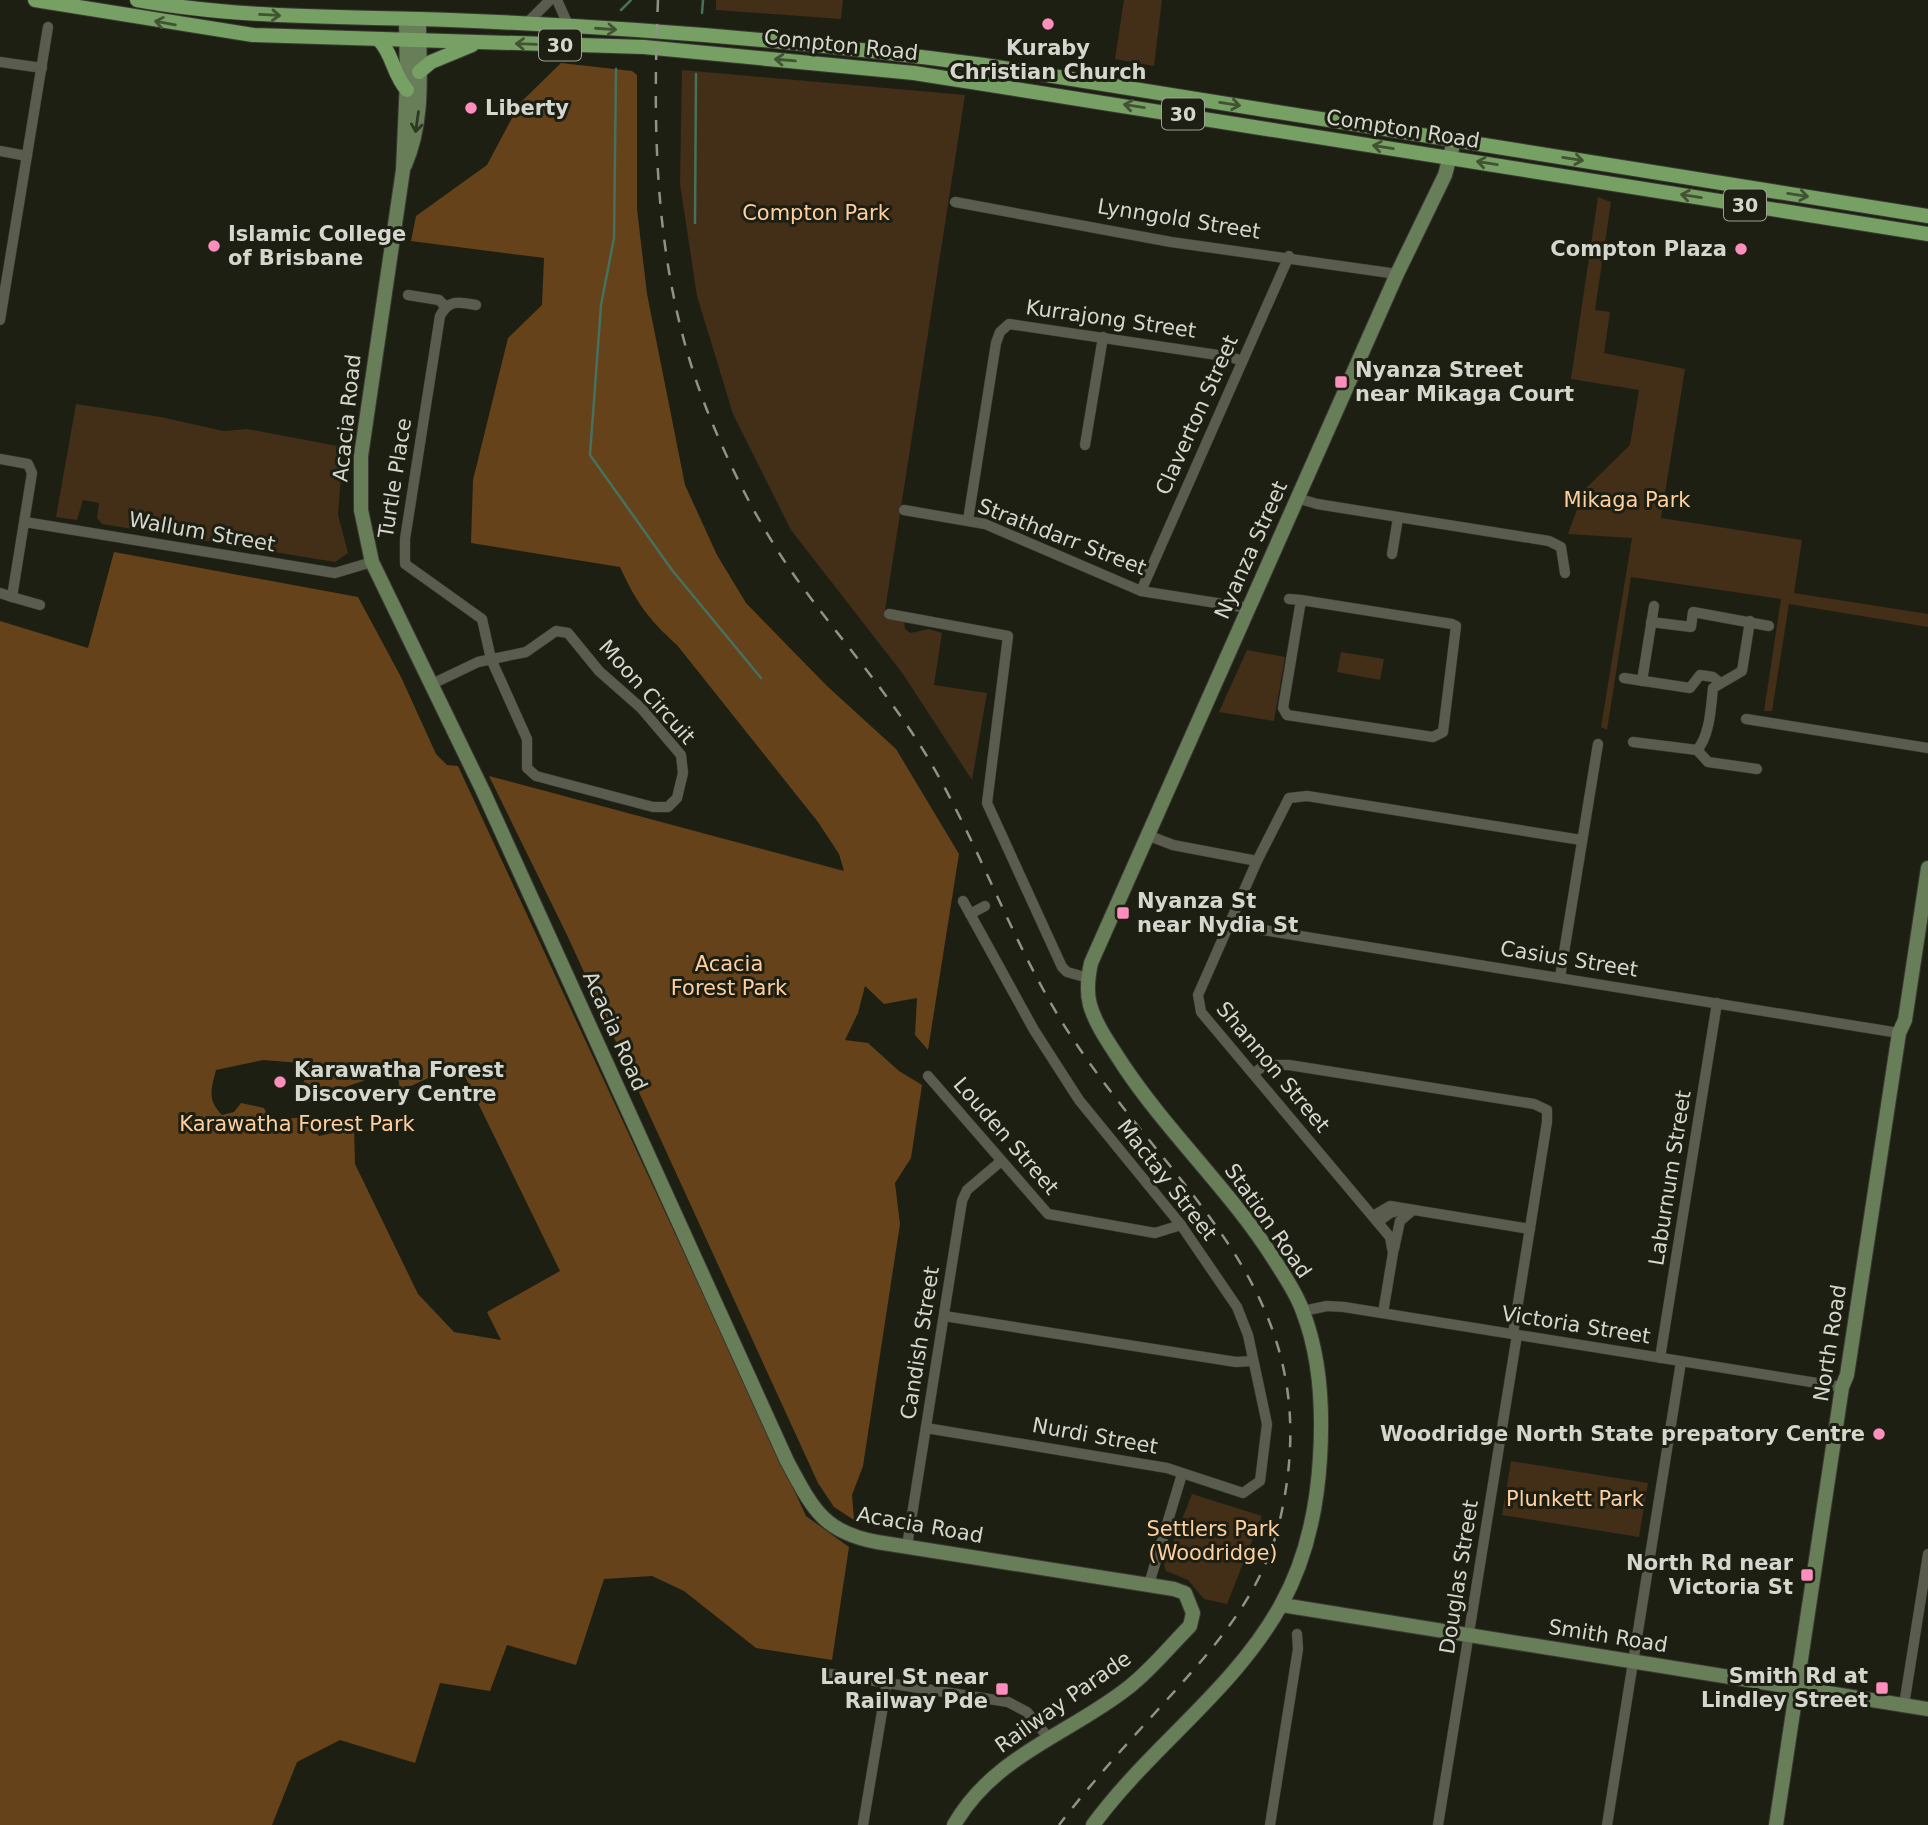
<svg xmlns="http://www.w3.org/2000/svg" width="1928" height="1825" viewBox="0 0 1928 1825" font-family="'DejaVu Sans',sans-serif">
	<rect width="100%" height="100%" fill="#1e1f13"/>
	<!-- green -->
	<g fill="#432e17">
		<polygon points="716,0 843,0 841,19 716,10"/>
		<polygon points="1124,0 1162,0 1154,66 1115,59"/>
		<polygon points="682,70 965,95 884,617 904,621 905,629 910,633 929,629 942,633 934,685 987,693 972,780 903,674 791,530 733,414 697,296 680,184"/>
		<polygon points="1598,197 1611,202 1595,310 1610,312 1604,353 1685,369 1661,518 1802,540 1794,593 1928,614 1928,627 1789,604 1772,711 1764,711 1781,599 1631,577 1607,730 1601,727 1632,538 1568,534 1584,490 1630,445 1639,390 1571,379"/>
		<polygon points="76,404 161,417 223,431 248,429 343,447 338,515 348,553 335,562 102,524 97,518 99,503 83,500 77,520 56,517"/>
		<polygon points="1247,650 1285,657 1274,721 1219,712"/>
		<polygon points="1341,652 1384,659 1380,680 1337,672"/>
		<polygon points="1511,1461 1648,1483 1639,1537 1502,1515"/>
		<polygon points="1192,1494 1262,1516 1227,1604 1204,1599 1188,1580 1166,1571 1164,1565"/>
	</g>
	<!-- forest -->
	<g fill="#65421a" fill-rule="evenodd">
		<path d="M 561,63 L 632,71 L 637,75 L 637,209 L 647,294 L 685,485 L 717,555 L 746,603 L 827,686 L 896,749 L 959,854 L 928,1050 L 915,1035 L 917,998 L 884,1004 L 865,986 L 858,1013 L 845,1040 L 868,1043 L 899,1071 L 922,1085 L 911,1158 L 895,1183 L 900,1224 L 863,1466 L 852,1495 L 854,1520 L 834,1507 L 818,1483 L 567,935 L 489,776 L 844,871 L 839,854 L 818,822 L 677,645 C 648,619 636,602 620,567 L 471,543 L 473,480 L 508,338 L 542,305 L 544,258 L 411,241 L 416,216 L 487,165 L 520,103 Z"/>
		<path d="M 114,552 L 358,597 L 401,677 L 436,754 L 447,765 L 458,766 L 806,1516 L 849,1547 L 832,1660 L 756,1648 L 684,1591 L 652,1576 L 604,1579 L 576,1665 L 507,1645 L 490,1691 L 440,1683 L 415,1763 L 340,1740 L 297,1762 L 272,1825 L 0,1825 L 0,621 L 88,648 ZM 263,1060 L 301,1063 L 305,1079 L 297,1097 L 310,1102 L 321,1095 L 363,1081 L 383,1062 L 397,1069 L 400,1091 L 459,1064 L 560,1271 L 487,1312 L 501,1340 L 454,1332 L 418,1294 L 355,1164 L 354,1128 L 319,1136 L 303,1117 L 270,1121 L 264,1108 L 241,1103 L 234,1112 L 222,1115 C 207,1100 211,1090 216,1070 Z"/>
	</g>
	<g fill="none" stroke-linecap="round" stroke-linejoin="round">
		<!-- stream -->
		<g stroke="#46715f" stroke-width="2.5">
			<polyline points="621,10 631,0"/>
			<polyline points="702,13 703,0"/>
			<polyline points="616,69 614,238 601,305 590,455 672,570 761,678"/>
			<polyline points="695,223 696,74"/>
		</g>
		<defs>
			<g id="street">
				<polyline points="557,0 569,27"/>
				<polyline points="526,24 550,0"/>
				<polyline points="0,62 42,68"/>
				<polyline points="0,151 27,156"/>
				<polyline points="955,202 1171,242 1397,274"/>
				<polyline points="408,295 439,300 445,306"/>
				<polyline points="0,320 48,27"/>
				<polyline points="1085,445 1103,337"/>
				<polyline points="0,459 28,464 32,473 12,597 0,593"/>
				<polyline points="1297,498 1317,504 1549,541 1561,547 1565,573"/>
				<polyline points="904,510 985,524 1141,591 1248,608"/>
				<polyline points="968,520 996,343 1000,332 1009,324 1231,357 1242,361"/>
				<polyline points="25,522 335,573 372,562"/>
				<polyline points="1392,554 1398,518"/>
				<polyline points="1141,591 1289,256"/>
				<polyline points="12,597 40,605"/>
				<polyline points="1289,599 1301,600 1452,624 1456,626 1443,732 1433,737 1287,715 1283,708 1301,600"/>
				<polyline points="889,614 1008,636 987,803 1062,967 1067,972 1088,978"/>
				<polyline points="1651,622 1691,627 1693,612 1769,626"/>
				<polyline points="1624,678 1690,688 1700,675 1713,677 1719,682"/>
				<polyline points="1642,681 1654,606"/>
				<path d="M 432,684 L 478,662 L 526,652 L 556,631 L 568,633 L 599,671 L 641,708 L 681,755 L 683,773 L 677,798 L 668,807 L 653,807 L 536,776 L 527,768 L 527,739 L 491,659 L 482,619 L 405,564 L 405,539 L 440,316 C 449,299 459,302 476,305"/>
				<polyline points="1746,719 1928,748"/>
				<path d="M 1633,742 L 1697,750 C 1710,736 1711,706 1713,688 L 1742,671 L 1750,621"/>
				<polyline points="1697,750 1708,762 1757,769"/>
				<polyline points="1147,835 1173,845 1257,861"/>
				<polyline points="970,914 985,906"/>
				<polyline points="1232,922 1251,928 1899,1033"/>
				<polyline points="1560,977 1598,744"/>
				<polyline points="1254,1073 1265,1065 1289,1065 1534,1104 1547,1110 1547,1122 1513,1334"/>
				<polyline points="928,1076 1048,1214 1155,1233 1181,1225"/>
				<polyline points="1373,1216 1390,1206 1530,1229"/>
				<polyline points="1378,1222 1390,1213 1403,1210"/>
				<polyline points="1394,1249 1400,1221 1413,1210"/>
				<polyline points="1303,1311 1327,1306 1344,1307 1842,1387"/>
				<polyline points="1383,1313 1393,1253 1390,1237 1201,1012 1198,995 1257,861 1289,798 1307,796 1581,840"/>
				<polyline points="944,1316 1236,1362 1253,1361"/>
				<polyline points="1660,1358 1717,1003"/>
				<polyline points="926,1428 1167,1468 1243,1493 1260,1481 1267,1424 1248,1335 1237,1307 1181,1225 1079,1100 1034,1030 963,901"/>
				<polyline points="907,1546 962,1201 967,1190 1000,1162"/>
				<polyline points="1149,1584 1182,1474"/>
				<polyline points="830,1674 1008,1702 1027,1712 1048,1737"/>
				<polyline points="1904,1705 1928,1554"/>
				<polyline points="863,1825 887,1682"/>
				<polyline points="1270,1825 1298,1649 1297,1634"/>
				<polyline points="1438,1825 1517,1335"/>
				<polyline points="1607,1825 1681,1362"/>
			</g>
			<g id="secondary">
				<path d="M 406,19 L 407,80 L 403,170 L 361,456 L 361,510 L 372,562 L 483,791 L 787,1461 C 812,1507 822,1532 877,1542 L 1174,1589 L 1185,1593 L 1193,1613 L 1190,1626 C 1170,1646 1152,1669 1129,1687 C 1070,1734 994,1755 954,1825"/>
				<path d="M 405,165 C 425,119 419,69 419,19"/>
				<polyline points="1282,1605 1928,1709"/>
				<path d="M 1093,1825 C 1150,1747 1234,1690 1281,1605 C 1306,1560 1317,1509 1320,1458 C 1323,1411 1320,1356 1303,1312 C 1297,1294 1285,1277 1275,1261 C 1231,1191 1169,1134 1123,1065 C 1111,1046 1096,1026 1090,1005 C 1086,991 1088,977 1091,963 L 1397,274 L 1445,175 L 1454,141"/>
				<polyline points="1776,1825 1842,1387 1847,1375 1899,1033 1905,1020 1928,868"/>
			</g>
			<g id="primary">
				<polyline points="35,0 253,35 644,47 914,73 1928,234"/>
				<path d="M 137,0 C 241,19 345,16 450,20 C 628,27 807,41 984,65 L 1928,216"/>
				<path d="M 379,40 C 393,54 393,75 407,90"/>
				<polyline points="419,72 431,62 472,45"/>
			</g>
		</defs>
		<!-- street casing -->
		<use href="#street" stroke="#393a33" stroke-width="11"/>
		<!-- secondary casing -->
		<use href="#secondary" stroke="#393a33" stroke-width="16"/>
		<!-- primary casing -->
		<use href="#primary" stroke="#393a33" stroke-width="16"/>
		<!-- street -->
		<use href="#street" stroke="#5a5c4e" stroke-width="10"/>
		<!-- secondary -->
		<use href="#secondary" stroke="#687e59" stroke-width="14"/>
		<!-- primary -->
		<use href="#primary" stroke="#77a064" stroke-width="14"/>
		<!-- rail -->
		<path stroke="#909188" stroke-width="2.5" stroke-dasharray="12 12" stroke-linecap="butt" d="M 658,0 C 652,144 655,285 711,420 C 735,478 764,534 801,585 C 842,641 888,693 925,753 C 977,839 1009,936 1062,1022 C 1169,1193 1331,1287 1281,1515 C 1264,1597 1208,1654 1154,1714 C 1121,1750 1089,1786 1059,1825"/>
	</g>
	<!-- one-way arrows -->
	<defs><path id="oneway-shaft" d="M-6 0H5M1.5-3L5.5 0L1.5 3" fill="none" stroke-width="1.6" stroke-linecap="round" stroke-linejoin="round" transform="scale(1.75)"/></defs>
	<g stroke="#425333">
		<use href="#oneway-shaft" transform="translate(270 15) rotate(3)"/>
		<use href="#oneway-shaft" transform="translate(165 23) rotate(-170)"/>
		<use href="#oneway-shaft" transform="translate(606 29) rotate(4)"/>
		<use href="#oneway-shaft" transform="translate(526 44) rotate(-178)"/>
		<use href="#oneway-shaft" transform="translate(785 60) rotate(-175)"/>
		<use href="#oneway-shaft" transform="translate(1230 104) rotate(9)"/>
		<use href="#oneway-shaft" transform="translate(1134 106) rotate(-171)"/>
		<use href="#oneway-shaft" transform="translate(1383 147) rotate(-171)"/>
		<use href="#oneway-shaft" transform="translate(1573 159) rotate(9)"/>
		<use href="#oneway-shaft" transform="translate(1487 163) rotate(-171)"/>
		<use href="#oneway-shaft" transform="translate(1798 195) rotate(9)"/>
		<use href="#oneway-shaft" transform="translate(1691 196) rotate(-171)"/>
	</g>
	<use stroke="#303724" href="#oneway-shaft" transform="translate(417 122) rotate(98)"/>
	<!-- markers -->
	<g fill="#fe8ebd" stroke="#1e1f13" stroke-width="2.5">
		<circle cx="1048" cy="24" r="7"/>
		<circle cx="471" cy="108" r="7"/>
		<circle cx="214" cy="246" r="7"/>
		<circle cx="1741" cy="249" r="7"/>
		<rect x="1334" y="375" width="14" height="14" rx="3.5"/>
		<rect x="1116" y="906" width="14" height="14" rx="3.5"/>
		<circle cx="280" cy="1082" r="7"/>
		<circle cx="1879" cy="1434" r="7"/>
		<rect x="1800" y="1568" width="14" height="14" rx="3.5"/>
		<rect x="1875" y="1681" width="14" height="14" rx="3.5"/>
		<rect x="995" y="1682" width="14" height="14" rx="3.5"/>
	</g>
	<g text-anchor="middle" stroke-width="6" stroke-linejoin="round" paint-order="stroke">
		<!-- shield labels -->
		<g fill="#1e1f13" stroke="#9e9f96" stroke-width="2">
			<rect x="539" y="29.5" width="42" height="31" rx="5"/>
			<rect x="1162" y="98.5" width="42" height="31" rx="5"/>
			<rect x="1724" y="189.5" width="42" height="31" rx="5"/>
		</g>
		<g font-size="19" font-weight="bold" fill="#d5d6ce">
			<text x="560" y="52">30</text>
			<text x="1183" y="121">30</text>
			<text x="1745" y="212">30</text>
		</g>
		<!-- street labels -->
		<g font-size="21" fill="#d5d6ce" stroke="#1e1f13">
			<text transform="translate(841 45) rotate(6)" y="7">Compton Road</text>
			<text transform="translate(1403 129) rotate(9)" y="7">Compton Road</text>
			<text transform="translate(1179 219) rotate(9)" y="7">Lynngold Street</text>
			<text transform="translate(1111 319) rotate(8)" y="7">Kurrajong Street</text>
			<text transform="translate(1197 415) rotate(-66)" y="7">Claverton Street</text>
			<text transform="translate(347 418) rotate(-84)" y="7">Acacia Road</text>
			<text transform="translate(395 478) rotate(-81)" y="7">Turtle Place</text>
			<text transform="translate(202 532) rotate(10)" y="7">Wallum Street</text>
			<text transform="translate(1062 537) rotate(21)" y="7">Strathdarr Street</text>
			<text transform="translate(1251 550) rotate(-66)" y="7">Nyanza Street</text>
			<text transform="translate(647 692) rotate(48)" y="7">Moon Circuit</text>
			<text transform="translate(1569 959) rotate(9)" y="7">Casius Street</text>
			<text transform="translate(615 1031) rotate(66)" y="7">Acacia Road</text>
			<text transform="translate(1273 1067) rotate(50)" y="7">Shannon Street</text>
			<text transform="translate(1006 1136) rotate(49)" y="7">Louden Street</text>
			<text transform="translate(1670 1178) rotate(-81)" y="7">Laburnum Street</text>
			<text transform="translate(1167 1180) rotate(52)" y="7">Mactay Street</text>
			<text transform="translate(1268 1221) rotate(55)" y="7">Station Road</text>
			<text transform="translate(1576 1325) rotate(9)" y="7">Victoria Street</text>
			<text transform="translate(920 1343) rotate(-81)" y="7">Candish Street</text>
			<text transform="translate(1830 1343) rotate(-81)" y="7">North Road</text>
			<text transform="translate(1095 1436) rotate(10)" y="7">Nurdi Street</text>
			<text transform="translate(920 1525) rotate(10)" y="7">Acacia Road</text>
			<text transform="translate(1459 1577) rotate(-81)" y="7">Douglas Street</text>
			<text transform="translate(1608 1636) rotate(9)" y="7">Smith Road</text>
			<text transform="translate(1063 1702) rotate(-35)" y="7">Railway Parade</text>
		</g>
		<!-- poi labels -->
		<g font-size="21" font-weight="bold" fill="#d5d6ce" stroke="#1e1f13" text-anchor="start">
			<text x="1048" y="55" text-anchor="middle">Kuraby<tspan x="1048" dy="24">Christian Church</tspan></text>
			<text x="485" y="115">Liberty</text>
			<text x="228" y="241">Islamic College<tspan x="228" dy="24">of Brisbane</tspan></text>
			<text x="1727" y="256" text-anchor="end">Compton Plaza</text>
			<text x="1355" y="377">Nyanza Street<tspan x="1355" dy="24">near Mikaga Court</tspan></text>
			<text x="1137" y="908">Nyanza St<tspan x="1137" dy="24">near Nydia St</tspan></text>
			<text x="294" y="1077">Karawatha Forest<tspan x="294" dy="24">Discovery Centre</tspan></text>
			<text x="1865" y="1441" text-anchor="end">Woodridge North State prepatory Centre</text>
			<text x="1793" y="1570" text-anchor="end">North Rd near<tspan x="1793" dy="24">Victoria St</tspan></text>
			<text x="1868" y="1683" text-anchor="end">Smith Rd at<tspan x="1868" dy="24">Lindley Street</tspan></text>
			<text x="988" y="1684" text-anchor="end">Laurel St near<tspan x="988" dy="24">Railway Pde</tspan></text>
		</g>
		<!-- park labels -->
		<g font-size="21" fill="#ffcf9f" stroke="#1e1f13">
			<text x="816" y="220">Compton Park</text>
			<text x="1627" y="507">Mikaga Park</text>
			<text x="729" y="971">Acacia<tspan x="729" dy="24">Forest Park</tspan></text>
			<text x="297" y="1131">Karawatha Forest Park</text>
			<text x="1575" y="1506">Plunkett Park</text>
			<text x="1213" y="1536">Settlers Park<tspan x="1213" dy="24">(Woodridge)</tspan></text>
		</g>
	</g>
</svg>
